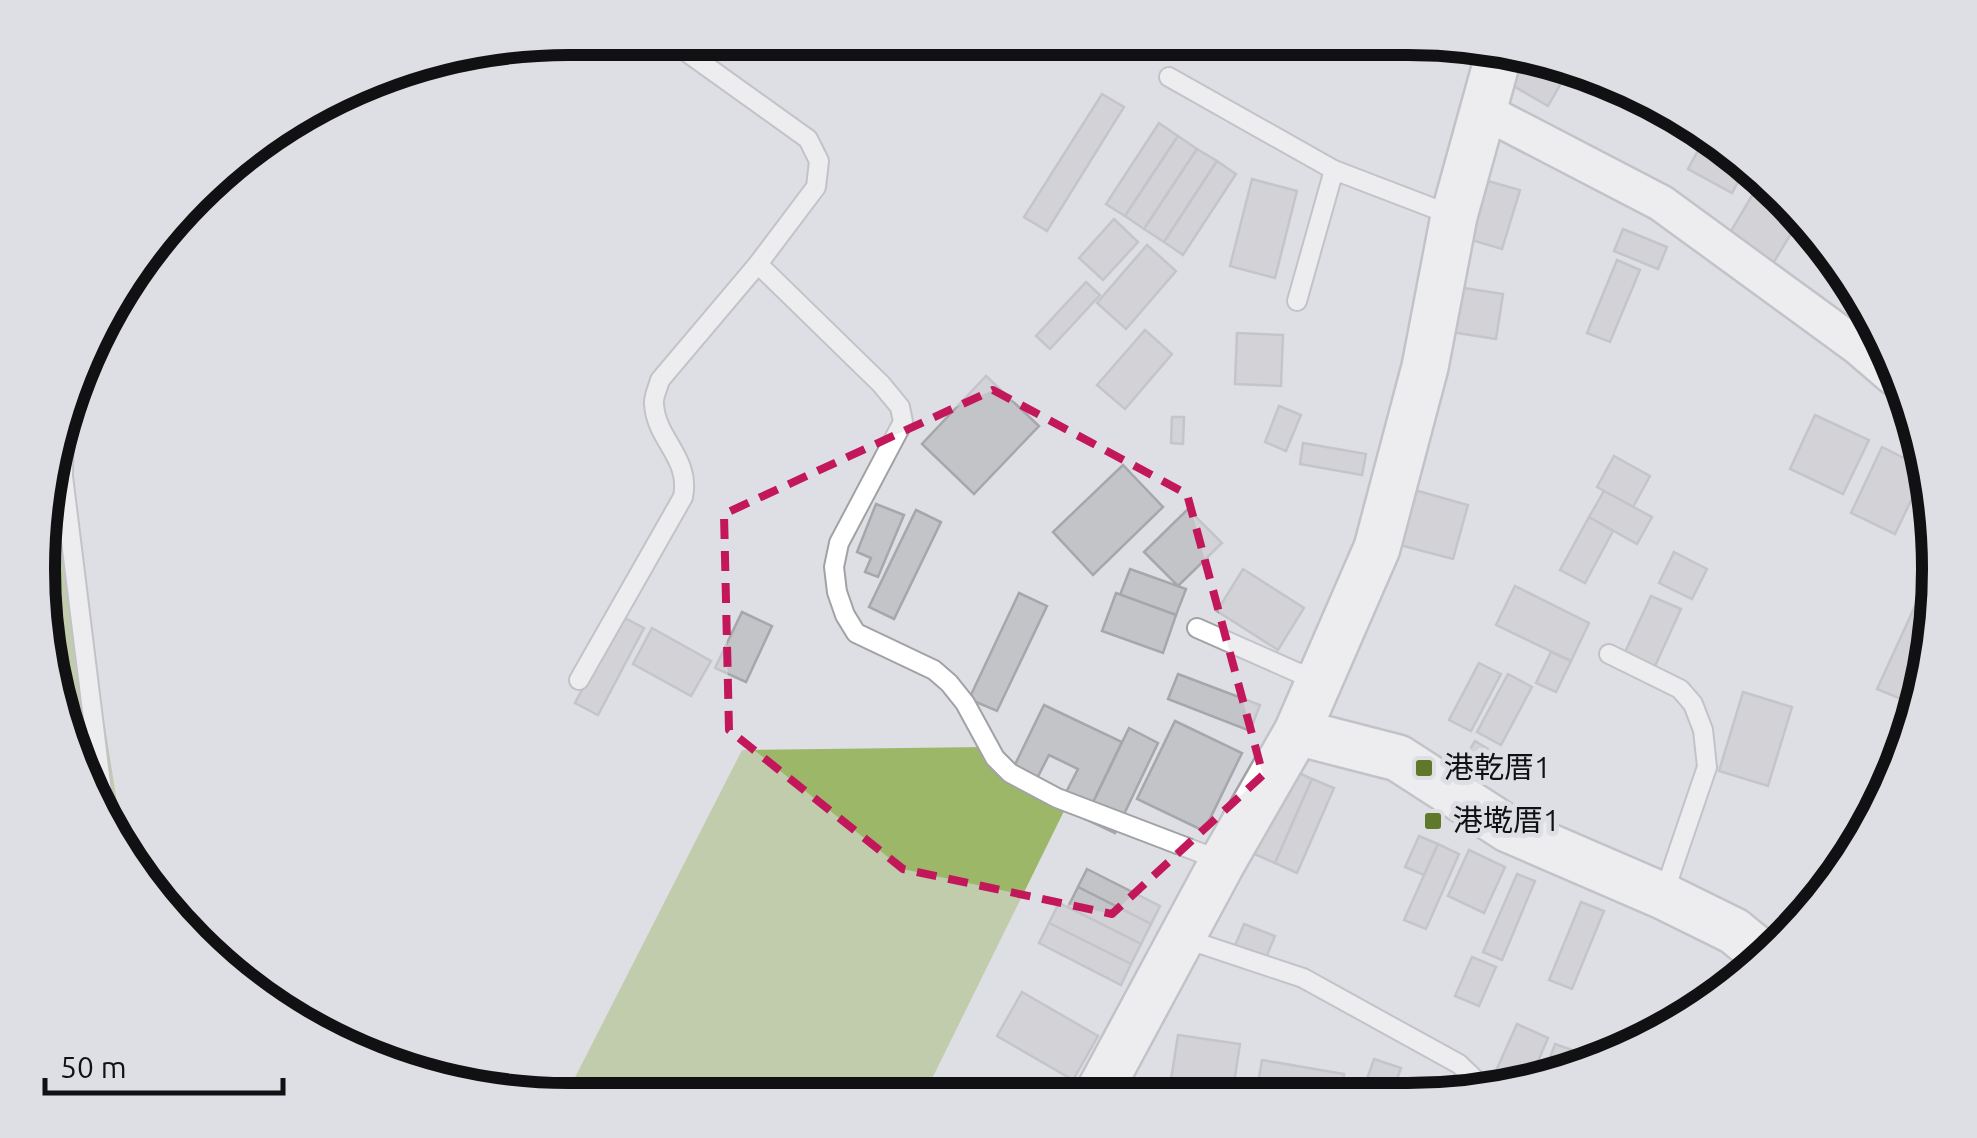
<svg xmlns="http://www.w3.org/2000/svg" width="1977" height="1138" viewBox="0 0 1977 1138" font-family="Ubuntu,'Noto Sans TC',sans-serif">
	<rect width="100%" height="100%" fill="#dedfe4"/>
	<!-- water -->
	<g fill="#9cb768">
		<polygon points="52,465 64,470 124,846 78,772 39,603"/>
		<polygon points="986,747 1067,805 922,1099 564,1099 742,750"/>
	</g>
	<!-- building -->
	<g fill="#c3c4c8" stroke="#a5a7ab" stroke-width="2.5">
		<polygon points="1508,52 1572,64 1548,106 1498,77"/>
		<polygon points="1102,94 1124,107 1047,231 1024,217"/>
		<polygon points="1159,123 1178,136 1125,216 1106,204"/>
		<polygon points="1708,132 1745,169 1732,193 1688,169"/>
		<polygon points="1178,136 1197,149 1144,229 1125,216"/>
		<polygon points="1197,149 1217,161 1164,242 1144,229"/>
		<polygon points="1217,161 1236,174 1183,255 1164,242"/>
		<polygon points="1252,179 1297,191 1275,278 1230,266"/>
		<polygon points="1488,181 1520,190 1502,249 1471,240"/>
		<polygon points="1754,192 1798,222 1766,275 1721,248"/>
		<polygon points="1114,219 1138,242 1103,280 1079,258"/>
		<polygon points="1623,229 1667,247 1658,269 1614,251"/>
		<polygon points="1147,245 1176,271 1126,329 1097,303"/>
		<polygon points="1617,260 1640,270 1610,342 1587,333"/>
		<polygon points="1086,282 1100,295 1050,349 1036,336"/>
		<polygon points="1451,286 1503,294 1496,339 1444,331"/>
		<polygon points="1145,330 1172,354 1125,409 1097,385"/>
		<polygon points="1237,333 1283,335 1281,386 1235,384"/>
		<polygon points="986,376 1039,426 974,494 922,444"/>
		<polygon points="1279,406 1301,415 1286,451 1265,442"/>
		<polygon points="1815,415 1869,440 1843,494 1790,469"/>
		<polygon points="1172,417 1184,417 1183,444 1171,443"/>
		<polygon points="1303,443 1366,454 1362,475 1300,464"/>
		<polygon points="1882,447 1926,469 1895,534 1851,513"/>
		<polygon points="1614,456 1650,476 1633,507 1597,487"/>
		<polygon points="1123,465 1163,507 1093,575 1053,532"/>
		<polygon points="1411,489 1468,505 1453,559 1396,544"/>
		<polygon points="1604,491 1652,517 1637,544 1589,517"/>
		<polygon points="876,504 904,515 878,577 865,572 871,558 857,552"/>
		<polygon points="1188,509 1222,543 1178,586 1144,552"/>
		<polygon points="916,510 941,522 894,619 869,607"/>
		<polygon points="1589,517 1613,531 1585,583 1560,570"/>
		<polygon points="1674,552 1707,569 1692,599 1659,583"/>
		<polygon points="1130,569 1186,589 1176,615 1120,595"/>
		<polygon points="1243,569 1304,608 1278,650 1217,611"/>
		<polygon points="1515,586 1589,623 1571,661 1496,625"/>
		<polygon points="1019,593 1047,606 997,711 969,699"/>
		<polygon points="1116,593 1176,615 1163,653 1102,631"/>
		<polygon points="1651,596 1681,609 1650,677 1620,663"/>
		<polygon points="1916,604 1929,610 1929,638 1901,699 1877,689"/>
		<polygon points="742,612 772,626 746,682 715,668"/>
		<polygon points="621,616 644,628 598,715 575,703"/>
		<polygon points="652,628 711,661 691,696 633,664"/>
		<polygon points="1551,652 1571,661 1556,692 1536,683"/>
		<polygon points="1479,663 1501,674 1471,731 1449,720"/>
		<polygon points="1178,674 1260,705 1250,731 1168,699"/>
		<polygon points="1508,674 1532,687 1501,745 1477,732"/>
		<polygon points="1743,692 1792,707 1768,786 1719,771"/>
		<polygon points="1044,705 1122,742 1085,819 1059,806 1078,769 1049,755 1030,792 1007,781"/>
		<polygon points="1175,721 1242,753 1204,831 1137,799"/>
		<polygon points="1129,728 1158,743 1115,833 1085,819"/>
		<polygon points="1475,741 1496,754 1479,782 1458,769"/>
		<polygon points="1289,768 1312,779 1275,863 1252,853"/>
		<polygon points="1312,779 1334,788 1297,873 1275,863"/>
		<polygon points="1419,836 1438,844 1424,875 1405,867"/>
		<polygon points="1438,844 1459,854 1426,929 1404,920"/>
		<polygon points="1469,850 1505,867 1484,913 1448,896"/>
		<polygon points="1087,869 1160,906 1151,924 1078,887"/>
		<polygon points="1517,874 1535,881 1502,960 1483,952"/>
		<polygon points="1078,887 1151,924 1141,944 1068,907"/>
		<polygon points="1581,902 1604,911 1572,989 1549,980"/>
		<polygon points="1059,903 1141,944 1131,964 1049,923"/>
		<polygon points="1049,923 1131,964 1121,985 1039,943"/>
		<polygon points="1244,924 1275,936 1260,972 1229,960"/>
		<polygon points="1472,957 1496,967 1479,1006 1455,996"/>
		<polygon points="1022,992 1098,1036 1073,1080 997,1036"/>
		<polygon points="1517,1024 1548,1038 1529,1082 1487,1091"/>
		<polygon points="1178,1035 1240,1044 1233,1089 1171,1080"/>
		<polygon points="1555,1044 1603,1061 1578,1072 1559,1076 1545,1071"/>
		<polygon points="1374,1059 1401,1068 1390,1099 1360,1099"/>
		<polygon points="1262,1060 1344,1074 1340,1099 1276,1099 1256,1096"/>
	</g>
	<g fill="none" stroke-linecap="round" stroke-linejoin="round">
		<defs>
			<g id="service">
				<polyline points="667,38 808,139 819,161 816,187 758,264 881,384 900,407 903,422 839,543 834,567 837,592 845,615 856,633 934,670 949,683 965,703 995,758 1010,773 1057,798 1222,861"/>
				<polyline points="1169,77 1334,170"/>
				<polyline points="1297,301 1334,170 1454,216"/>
				<polyline points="64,414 63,476 105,816"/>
				<polyline points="1197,628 1319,682"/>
				<polyline points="1609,654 1680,689 1693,704 1703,730 1707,767 1663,896"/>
				<path d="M 579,680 L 683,497 C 691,458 656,440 654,404 C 653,397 658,388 660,380 L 758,264"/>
				<polyline points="1183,938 1303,978 1459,1064 1487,1091"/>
			</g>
			<polyline id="minor" points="1482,110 1661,203 1857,346 1892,376"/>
			<g id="tertiary">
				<polyline points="1297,732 1398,758 1508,829 1663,896 1734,931 1767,958"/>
				<polyline points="1095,1099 1223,861 1297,732 1377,548 1425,367 1454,216 1500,50"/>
			</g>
		</defs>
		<!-- service casing -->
		<use href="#service" stroke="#a1a2a6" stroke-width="22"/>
		<!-- minor casing -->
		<use href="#minor" stroke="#a1a2a6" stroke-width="40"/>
		<!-- tertiary casing -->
		<use href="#tertiary" stroke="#a1a2a6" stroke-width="50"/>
		<!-- service -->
		<use href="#service" stroke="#fff" stroke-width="18"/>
		<!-- minor -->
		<use href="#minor" stroke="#fff" stroke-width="35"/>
		<!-- tertiary -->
		<use href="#tertiary" stroke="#fff" stroke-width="45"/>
	</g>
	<!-- marked area -->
	<path d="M0 0H1977V1138H0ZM 993,390 L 1187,494 L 1263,775 L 1112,914 L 903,869 L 729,730 L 724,514 Z" fill="#dedfe4" fill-opacity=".55" fill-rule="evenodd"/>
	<path fill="none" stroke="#c2185b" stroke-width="8" stroke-dasharray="20 12" stroke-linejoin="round" d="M 993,390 L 1187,494 L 1263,775 L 1112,914 L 903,869 L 729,730 L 724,514 Z"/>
	<!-- markers -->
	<g fill="#607829" stroke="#dedfe4" stroke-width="4">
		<rect x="1414" y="758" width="20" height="20" rx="5"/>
		<rect x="1423" y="811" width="20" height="20" rx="5"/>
	</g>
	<g text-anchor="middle" stroke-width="10" stroke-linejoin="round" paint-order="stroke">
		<!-- poi labels -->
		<g font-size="30" fill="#111113" stroke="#dedfe4" text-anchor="start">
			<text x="1444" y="778">港乾厝1</text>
			<text x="1453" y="831">港墘厝1</text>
		</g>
	</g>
	<!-- crop -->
	<path d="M0 0H1977V1138H0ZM569 55H1408A514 514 0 0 1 1922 569V569A514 514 0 0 1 1408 1083H569A514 514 0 0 1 55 569V569A514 514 0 0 1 569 55Z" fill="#dedfe4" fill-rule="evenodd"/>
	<path fill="none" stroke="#111113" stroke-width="12" d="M569 55H1408A514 514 0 0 1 1922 569V569A514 514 0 0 1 1408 1083H569A514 514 0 0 1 55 569V569A514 514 0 0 1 569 55Z"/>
	<!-- scale -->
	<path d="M45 1078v15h238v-15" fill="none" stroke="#111113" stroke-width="5"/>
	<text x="60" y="1078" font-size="30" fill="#111113" stroke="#dedfe4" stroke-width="8" paint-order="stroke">50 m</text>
</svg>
